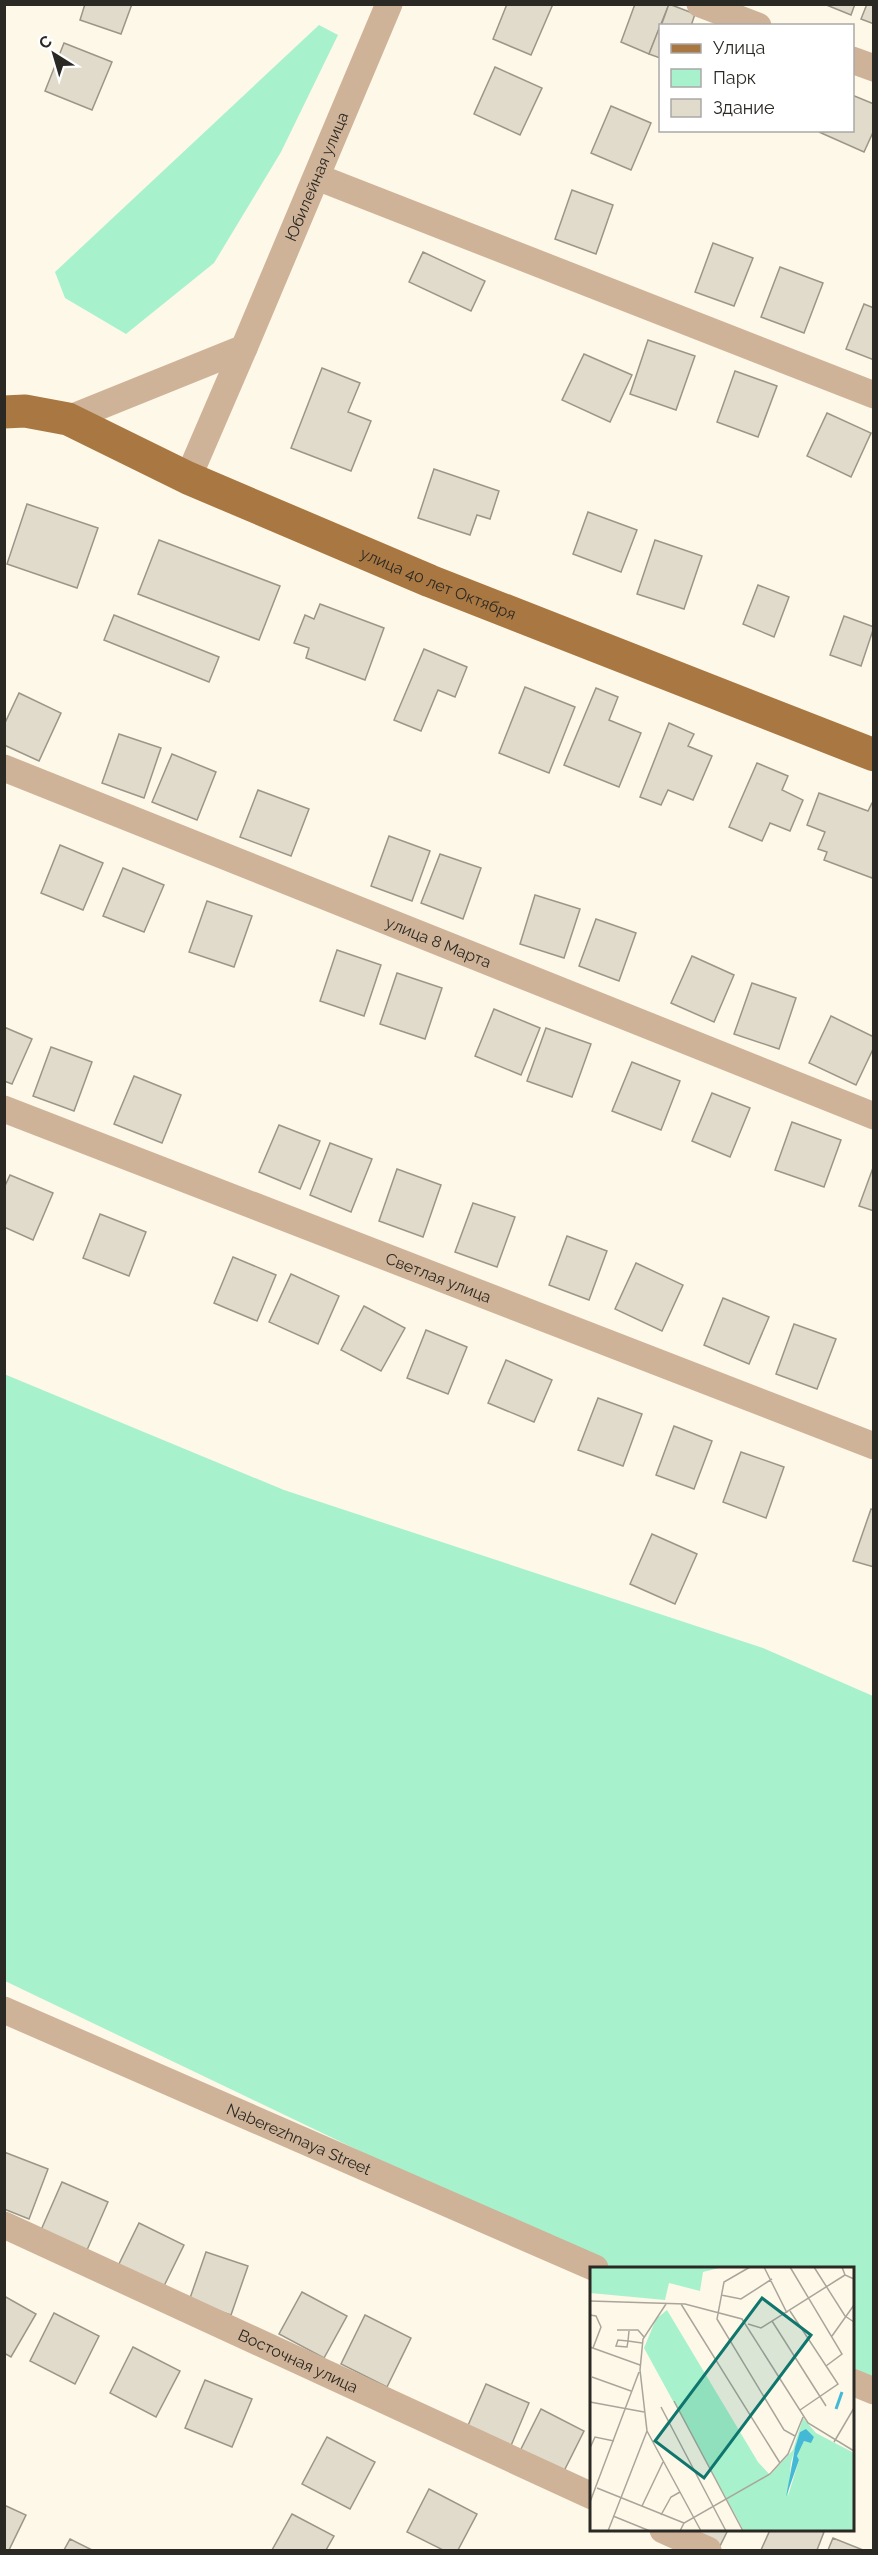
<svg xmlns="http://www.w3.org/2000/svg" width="878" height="2555" viewBox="0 0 878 2555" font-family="Raleway,sans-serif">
	<rect width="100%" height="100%" fill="#fef8e9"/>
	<!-- green -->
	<g fill="#a7f2cc">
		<polygon points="319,25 338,35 281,152 214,263 126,334 65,298 55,272"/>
		<polygon points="4,1374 284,1490 763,1648 873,1696 873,2380 853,2371 852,2268 614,2268 514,2225 5,1981"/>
	</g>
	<!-- building -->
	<g fill="#e1dbcc" stroke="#9c9688" stroke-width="1.5">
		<polygon points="85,4 132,4 121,34 80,20"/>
		<polygon points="507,4 553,4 531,55 493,39"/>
		<polygon points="635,4 669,4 649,54 621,42"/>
		<polygon points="669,4 695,14 691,26 661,26"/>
		<polygon points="824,4 855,4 851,15"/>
		<polygon points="867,4 874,4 874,24 861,19"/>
		<polygon points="660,26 660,58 649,54"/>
		<polygon points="64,43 112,62 92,110 45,91"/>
		<polygon points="495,67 542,88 520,135 474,114"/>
		<polygon points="852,95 874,104 874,130 864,152 819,132 852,130"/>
		<polygon points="611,106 651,123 631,170 591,153"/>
		<polygon points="572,190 613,205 596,254 555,239"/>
		<polygon points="713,243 753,258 734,306 695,292"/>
		<polygon points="423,252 485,281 471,311 409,282"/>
		<polygon points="780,267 823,283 804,333 761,317"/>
		<polygon points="864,304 874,308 874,360 846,349"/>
		<polygon points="648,340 695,356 676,410 630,394"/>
		<polygon points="584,354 632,375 610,422 562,400"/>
		<polygon points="322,368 360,383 348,412 371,421 351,471 291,448"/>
		<polygon points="735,371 777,386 758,437 717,422"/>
		<polygon points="827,413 871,433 851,477 807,456"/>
		<polygon points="434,469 499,491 490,519 477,515 470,535 418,518"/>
		<polygon points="27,504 98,528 77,588 7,564"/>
		<polygon points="588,512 637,530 621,572 573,554"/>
		<polygon points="159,540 280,586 259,640 138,594"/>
		<polygon points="655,540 702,556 684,609 637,594"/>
		<polygon points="758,585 789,597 774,637 743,624"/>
		<polygon points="320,604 384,628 365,680 306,658 309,648 294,643 305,615 314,619"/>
		<polygon points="114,615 219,657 209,682 104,640"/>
		<polygon points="844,616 874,627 861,666 830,655"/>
		<polygon points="424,649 467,667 455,697 438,690 421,731 394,720"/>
		<polygon points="525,687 575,707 549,773 499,753"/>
		<polygon points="596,688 618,697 609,720 641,733 619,787 564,765"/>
		<polygon points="19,693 61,713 39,761 4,745 4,725"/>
		<polygon points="669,723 694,734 688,746 712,756 693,800 668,790 661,805 640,797"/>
		<polygon points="119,734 161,748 144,798 102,783"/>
		<polygon points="172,754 216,772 197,820 152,802"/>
		<polygon points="757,763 788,776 782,790 803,800 790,831 770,823 762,841 729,827"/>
		<polygon points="258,790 309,809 291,856 240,837"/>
		<polygon points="819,793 868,811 872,803 874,803 874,873 872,878 824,860 827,852 818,849 825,832 807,825"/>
		<polygon points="389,836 430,851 412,901 371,886"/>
		<polygon points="60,845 103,863 83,910 41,893"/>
		<polygon points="440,854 481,868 463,919 421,903"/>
		<polygon points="123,868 164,885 144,932 103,916"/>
		<polygon points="535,895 580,909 564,958 520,944"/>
		<polygon points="207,901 252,916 234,967 189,952"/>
		<polygon points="596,919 636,933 619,981 579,966"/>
		<polygon points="337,950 381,965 364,1016 320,1001"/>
		<polygon points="692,956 734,975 714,1022 671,1003"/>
		<polygon points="397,973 442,988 425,1039 380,1024"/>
		<polygon points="752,983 796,998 779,1049 734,1034"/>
		<polygon points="494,1009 540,1028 521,1075 475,1056"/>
		<polygon points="831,1016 874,1037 874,1047 856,1085 809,1063"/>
		<polygon points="4,1027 32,1039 12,1084 4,1081"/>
		<polygon points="546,1028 591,1044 572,1097 527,1081"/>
		<polygon points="51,1047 92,1062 74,1111 33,1096"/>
		<polygon points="632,1062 680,1081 661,1130 612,1111"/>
		<polygon points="134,1076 181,1095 162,1143 114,1124"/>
		<polygon points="712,1093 750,1108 730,1157 692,1141"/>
		<polygon points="792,1122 841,1140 824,1187 775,1170"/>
		<polygon points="279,1125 320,1141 300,1189 259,1172"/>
		<polygon points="330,1143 372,1159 351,1212 310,1195"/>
		<polygon points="874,1165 874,1211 859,1206"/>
		<polygon points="397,1169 441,1185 423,1237 379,1221"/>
		<polygon points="10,1175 53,1193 33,1240 4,1227 4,1188"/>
		<polygon points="473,1203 515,1217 497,1267 455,1252"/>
		<polygon points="100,1214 146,1232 129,1276 83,1258"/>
		<polygon points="567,1236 607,1251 589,1300 549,1285"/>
		<polygon points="233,1257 276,1275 257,1321 214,1303"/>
		<polygon points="636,1263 683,1285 662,1331 615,1309"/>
		<polygon points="291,1274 339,1296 318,1344 269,1322"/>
		<polygon points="723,1298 769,1317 749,1364 704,1345"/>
		<polygon points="364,1306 405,1328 381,1371 341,1350"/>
		<polygon points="794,1324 836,1339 817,1389 776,1374"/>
		<polygon points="426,1330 467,1347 448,1394 407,1378"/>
		<polygon points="506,1360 552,1380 534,1422 488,1403"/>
		<polygon points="598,1398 642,1414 623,1466 578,1450"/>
		<polygon points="674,1426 712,1441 694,1489 656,1475"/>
		<polygon points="741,1452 784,1467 766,1518 723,1502"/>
		<polygon points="871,1509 874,1510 874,1567 853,1561"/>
		<polygon points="652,1534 697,1554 675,1604 630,1584"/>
		<polygon points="4,2152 48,2169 29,2219 4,2209"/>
		<polygon points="62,2182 108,2202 87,2250 41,2230"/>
		<polygon points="139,2223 184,2245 163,2288 118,2266"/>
		<polygon points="206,2252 248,2266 231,2315 189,2301"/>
		<polygon points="302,2292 347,2316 324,2358 279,2334"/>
		<polygon points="4,2296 36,2314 11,2357 4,2353"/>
		<polygon points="54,2313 99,2336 75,2384 30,2361"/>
		<polygon points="365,2315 411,2338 387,2387 341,2364"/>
		<polygon points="133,2347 180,2371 156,2417 110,2393"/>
		<polygon points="205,2380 252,2399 232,2447 185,2428"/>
		<polygon points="486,2384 529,2403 510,2448 466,2430"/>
		<polygon points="541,2409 584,2431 561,2477 518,2455"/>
		<polygon points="327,2437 375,2462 350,2509 302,2484"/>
		<polygon points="429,2489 477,2514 458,2550 443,2550 407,2532"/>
		<polygon points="4,2505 26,2515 9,2550 4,2550"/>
		<polygon points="292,2514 334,2536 326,2550 272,2550"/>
		<polygon points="686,2530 728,2530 720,2546"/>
		<polygon points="770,2530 817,2530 824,2532 817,2550 761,2550"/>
		<polygon points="833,2538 863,2550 828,2550"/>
		<polygon points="70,2539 92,2550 64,2550"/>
	</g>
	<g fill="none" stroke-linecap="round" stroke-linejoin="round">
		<!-- minor -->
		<g stroke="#cfb398" stroke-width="27">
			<polyline points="700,4 758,26"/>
			<polyline points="852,60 874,68"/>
			<polyline points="317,177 874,395"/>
			<path id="s1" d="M 68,419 L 244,348 L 389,4"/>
			<polyline points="188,478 244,348"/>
			<path id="s2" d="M 4,768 L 874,1116"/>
			<path id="s3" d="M 4,1109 L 874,1446"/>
			<path id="s4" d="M 4,2010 L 595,2268"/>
			<path id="s5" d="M 4,2225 L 592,2496"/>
			<polyline points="852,2382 874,2391"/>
			<polyline points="663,2530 708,2550"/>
		</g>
		<!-- major -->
		<path stroke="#a97842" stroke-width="33" id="s6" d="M 4,412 L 25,411 L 68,419 L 188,478 L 430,581 L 874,755"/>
	</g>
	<g text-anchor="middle" stroke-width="4.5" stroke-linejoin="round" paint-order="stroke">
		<!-- street labels -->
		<g font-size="16" fill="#2b2924" stroke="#fff">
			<text dy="6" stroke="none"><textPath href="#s1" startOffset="376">Юбилейная улица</textPath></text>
			<text dy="6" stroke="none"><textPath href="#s6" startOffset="470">улица 40 лет Октября</textPath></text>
			<text dy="6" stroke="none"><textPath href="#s2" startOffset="468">улица 8 Марта</textPath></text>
			<text dy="6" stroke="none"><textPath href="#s3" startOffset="466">Светлая улица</textPath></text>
			<text dy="6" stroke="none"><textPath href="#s4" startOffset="322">Naberezhnaya Street</textPath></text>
			<text dy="6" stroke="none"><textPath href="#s5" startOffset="324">Восточная улица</textPath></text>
		</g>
	</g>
	<!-- overview -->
	<g transform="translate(590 2267)">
		<rect width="264" height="264" fill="#fef8e9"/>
		<path d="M 0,0 L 133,0 L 113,5 L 110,24 L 79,16 L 75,33 L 0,26 ZM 77,43 L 168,195 L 180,208 L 203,183 L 213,151 L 226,166 L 264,186 L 264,264 L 154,264 L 54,81 L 66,52 ZM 211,164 L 224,170 L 221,175 L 214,174 L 207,189 L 209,193 L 198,229 L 201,195 Z" fill="#a7f2cc" fill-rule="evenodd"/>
		<path d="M 216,162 L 224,170 L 221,176 L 214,174 L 207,189 L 209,193 L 196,230 L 205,181 L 210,165 Z" fill="#43b9d5"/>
		<path fill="none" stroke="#43b9d5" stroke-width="3" d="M 246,142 L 252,125"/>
		<path fill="none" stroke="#aaa59a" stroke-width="1.5" d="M 160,0 L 134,15 L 127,52 L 194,163 L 205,169M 174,0 L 197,46M 200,0 L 252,87 L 236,99M 224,0 L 255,49 L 264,55M 252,0 L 255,8 L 264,12M 131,28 L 151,32 L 182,12M 0,34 L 95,37 L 152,52 L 218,156 L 264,184M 91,37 L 190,196M 200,44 L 248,117 L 210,143M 0,48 L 6,49 L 11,60 L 3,81M 182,54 L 236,139M 158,57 L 171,61 L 255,8M 27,63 L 48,63 L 54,70M 39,64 L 38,74 L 37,80 L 26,79 L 28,73 L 38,74 L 52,76M 242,69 L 264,38M 0,80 L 50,98M 2,110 L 41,124M 84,134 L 153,264M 0,135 L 54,145M 71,140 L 136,264M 57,164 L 111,264M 244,175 L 264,141M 0,181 L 5,170 L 24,174M 7,221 L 94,256M 0,235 L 49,105M 52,239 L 73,195M 71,248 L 81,230 L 90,225M 23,249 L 60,264M 18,264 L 57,164 L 50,103 L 53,72 L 76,37M 90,264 L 94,256 L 180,207 L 198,187 L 213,150"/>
		<path fill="#0f766e" fill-opacity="0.15" stroke="#0f766e" stroke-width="3" d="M 172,31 L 221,68 L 114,211 L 65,174 Z"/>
		<rect width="264" height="264" fill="none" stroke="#2b2924" stroke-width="3"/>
	</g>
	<!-- border -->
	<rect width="878" height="2555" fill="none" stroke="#2b2924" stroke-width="12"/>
	<!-- legend -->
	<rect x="659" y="24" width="195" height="108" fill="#ffffff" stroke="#aaa9a7" stroke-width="1.5"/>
	<rect x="671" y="44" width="30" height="9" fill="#a97842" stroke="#aaa9a7" stroke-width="1.5"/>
	<text x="713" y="54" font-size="18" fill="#2b2924">Улица</text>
	<rect x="671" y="69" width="30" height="18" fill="#a7f2cc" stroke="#aaa9a7" stroke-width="1.5"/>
	<text x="713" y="84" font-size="18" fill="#2b2924">Парк</text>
	<rect x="671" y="99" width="30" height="18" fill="#e1dbcc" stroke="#aaa9a7" stroke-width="1.5"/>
	<text x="713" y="114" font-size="18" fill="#2b2924">Здание</text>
	<!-- north arrow -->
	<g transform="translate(54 54) rotate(323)" stroke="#ffffff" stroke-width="4.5" paint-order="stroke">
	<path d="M0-4.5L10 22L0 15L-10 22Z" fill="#2b2924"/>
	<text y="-9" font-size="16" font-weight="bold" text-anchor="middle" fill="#2b2924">С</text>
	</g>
</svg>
